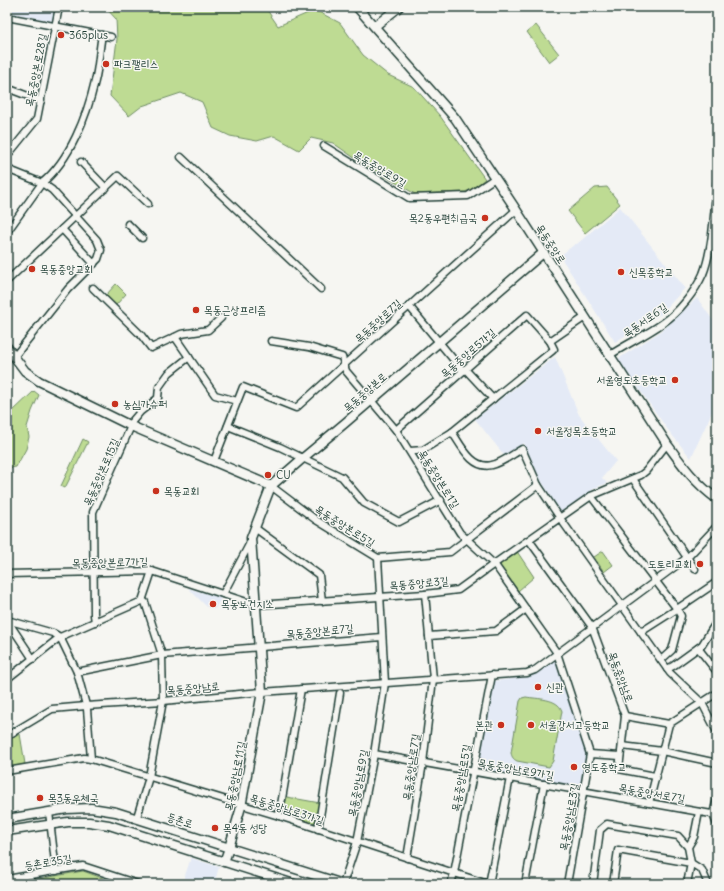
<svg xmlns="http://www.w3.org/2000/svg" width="724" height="891" viewBox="0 0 724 891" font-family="Delius,'Poor Story',sans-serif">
	<rect width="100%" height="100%" fill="#f6f6f2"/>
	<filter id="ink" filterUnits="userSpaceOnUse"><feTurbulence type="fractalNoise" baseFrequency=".025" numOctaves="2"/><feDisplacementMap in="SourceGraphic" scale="8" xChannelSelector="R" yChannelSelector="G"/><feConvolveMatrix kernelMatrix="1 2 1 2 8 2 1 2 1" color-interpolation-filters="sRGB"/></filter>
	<g filter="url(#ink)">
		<!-- built -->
		<g fill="#e4eaf6">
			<polygon points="7,7 55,7 52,21 7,12"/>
			<polygon points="620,207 685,288 661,314 615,342 560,256 575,244 577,244"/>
			<polygon points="697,298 717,326 717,401 691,458 668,430 618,359 663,330"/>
			<polygon points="555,357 579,415 616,461 602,478 607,483 595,488 561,512 540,479 524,443 504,455 475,419"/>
			<polygon points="188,588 221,598 215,609 207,607"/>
			<polygon points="556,657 586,755 580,787 476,768 494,681 527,677 541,668"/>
			<polygon points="191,858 219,867 214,884 182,884"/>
		</g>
		<!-- green -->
		<g fill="#bedb93" stroke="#6e8c64">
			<polygon points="105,7 265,7 278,26 315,10 340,23 363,55 388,75 414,87 440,116 485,179 472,189 465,192 415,194 356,159 333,143 311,138 299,150 274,136 257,141 230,136 213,128 202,102 181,93 142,106 129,116 110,96 117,39 116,19"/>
			<polygon points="536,25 559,54 549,62 527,32"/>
			<polygon points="607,187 620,204 585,233 568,211 595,188"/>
			<polygon points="116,284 126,294 116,305 106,295"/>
			<polygon points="34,391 39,395 32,411 27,427 29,437 26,449 16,467 10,468 7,474 7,407 12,412"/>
			<polygon points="83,439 88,442 65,488 61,486"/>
			<polygon points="516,550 534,577 518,591 498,563"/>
			<polygon points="603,551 613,565 604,572 594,557"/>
			<path d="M 526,697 C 537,699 558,698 562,711 L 553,761 L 549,767 L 517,761 C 513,759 512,757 511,753 L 520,701 L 522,698 Z"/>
			<polygon points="20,734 25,764 7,768 7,741"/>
			<polygon points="287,797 320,803 317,821 310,824 283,814"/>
			<polygon points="83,871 119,884 11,884"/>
		</g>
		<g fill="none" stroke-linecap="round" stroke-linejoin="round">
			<defs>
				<g id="street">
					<polyline points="7,17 111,37"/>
					<polyline points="7,88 41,101"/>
					<polyline points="324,146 409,198 468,196 495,178"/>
					<polyline points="7,156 37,119 59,7"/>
					<polyline points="181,157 321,289"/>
					<polyline points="81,162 106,188"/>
					<polyline points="7,169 42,183 52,190 97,240 101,250 98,259 68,289 14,357"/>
					<polyline points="128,224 142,238"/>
					<polyline points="62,229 94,264"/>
					<path d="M 7,232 L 42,183 C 70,160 87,116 95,81 C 99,66 99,50 102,35"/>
					<polyline points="7,281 118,176 148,204"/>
					<polyline points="93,288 141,335 151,348 175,337 215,395 237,401"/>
					<polyline points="409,306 463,371"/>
					<polyline points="175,337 181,334 208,330 221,318"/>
					<polyline points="271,341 309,347 342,357 346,371 396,430 460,533 495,565 557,653 590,754 567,884"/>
					<path d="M 610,355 C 627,344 646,335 663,323 C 679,312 695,292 703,274 C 713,249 714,210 717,183"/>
					<polyline points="465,369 493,399"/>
					<polyline points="129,425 140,412 158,398 159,387 169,373 189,357"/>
					<polyline points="228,426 280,447 342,477 364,503 399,522 441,500"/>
					<polyline points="396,430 527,315 550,341"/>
					<path d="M 452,432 C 461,445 472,470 492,465 C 502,463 513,454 522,449 L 538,485 L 560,518 L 670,673 L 702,703 L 717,732"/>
					<polyline points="410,451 423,450 452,432 552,351 554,349 550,341 585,317"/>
					<polyline points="214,461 243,387 296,408 516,210"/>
					<polyline points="633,479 695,569"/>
					<polyline points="271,486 316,520 378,558 450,552 538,485"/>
					<polyline points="591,496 677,609 717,582"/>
					<polyline points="255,528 319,575 322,601"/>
					<polyline points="529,540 592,627 625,716 619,769 655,776"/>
					<polyline points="7,574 152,571 256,605 425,594 458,590 494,564 591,496 641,475 646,471 667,444"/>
					<polyline points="223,594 251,541"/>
					<polyline points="7,620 53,633 60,637 77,672 87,709 91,759"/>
					<polyline points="7,620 33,659"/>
					<polyline points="95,622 94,615 93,512 131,426"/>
					<polyline points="641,632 677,609 681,616 672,650 661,660"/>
					<polyline points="429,636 496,631 526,609"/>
					<polyline points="698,648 717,672"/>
					<polyline points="667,669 673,666 702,645 717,621"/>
					<polyline points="77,672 162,655 382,637"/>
					<polyline points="7,679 60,637 142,601"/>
					<polyline points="625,716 669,724 717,693"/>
					<polyline points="7,736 52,709 86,706 163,701 262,692 527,673 535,670 688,557 717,526"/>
					<polyline points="622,746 662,751 717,763"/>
					<polyline points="374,754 717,815"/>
					<polyline points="590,754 620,756"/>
					<polyline points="7,771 84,758 91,759 279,816 488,884"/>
					<polyline points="717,799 713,814 717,825"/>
					<polyline points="649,803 669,724"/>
					<polyline points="49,812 56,871"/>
					<polyline points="279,816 301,689"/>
					<polyline points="137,817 149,777 163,701 162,655 145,602 142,601 152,571"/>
					<polyline points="318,829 340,693"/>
					<polyline points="407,858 423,763 433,679 425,594"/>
					<polyline points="7,879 83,866 138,884"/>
					<polyline points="343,884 357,842 374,754 385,683 378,558"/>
					<polyline points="451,884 454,873 492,675"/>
					<polyline points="489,884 510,778"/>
					<polyline points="525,884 544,784"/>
					<polyline points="593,884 600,830 607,824 678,836 688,847"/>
					<polyline points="613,884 618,850 691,863 702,870 708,884"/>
					<polyline points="687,884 691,863 688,847 694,837 699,812"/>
				</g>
				<g id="secondary">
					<path d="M 357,7 L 455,118 L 513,205 L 667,444 C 683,466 695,483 717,499"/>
					<polyline points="375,26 399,7"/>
					<polyline points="7,347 25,371 39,381 131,426 271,486 303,458 345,423 543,253"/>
					<polyline points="7,819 67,809 91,808 116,812 343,884"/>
					<polyline points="7,831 68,822 89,822 109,825 294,884"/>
					<polyline points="224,862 229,848 241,807 262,692 251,538 271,486"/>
				</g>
			</defs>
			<!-- street casing -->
			<use href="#street" stroke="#1f3d34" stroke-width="9"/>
			<!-- secondary casing -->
			<use href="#secondary" stroke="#1f3d34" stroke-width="11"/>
			<!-- street -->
			<use href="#street" stroke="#f6f6f2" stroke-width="6"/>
			<!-- secondary -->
			<use href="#secondary" stroke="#f6f6f2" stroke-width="8"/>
		</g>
	</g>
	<!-- markers -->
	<g fill="#c8321e" stroke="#f6f6f2" stroke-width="1.5">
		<circle cx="61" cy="35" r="4"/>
		<circle cx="106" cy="64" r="4"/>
		<circle cx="485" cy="218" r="4"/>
		<circle cx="32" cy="269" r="4"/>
		<circle cx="621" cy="272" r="4"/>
		<circle cx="196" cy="310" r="4"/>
		<circle cx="675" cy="380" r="4"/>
		<circle cx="115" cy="404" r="4"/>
		<circle cx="538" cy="431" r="4"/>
		<circle cx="268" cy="475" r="4"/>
		<circle cx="156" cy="491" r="4"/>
		<circle cx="700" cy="564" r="4"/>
		<circle cx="213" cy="604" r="4"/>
		<circle cx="538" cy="687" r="4"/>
		<circle cx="501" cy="725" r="4"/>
		<circle cx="531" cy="725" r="4"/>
		<circle cx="574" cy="767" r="4"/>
		<circle cx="40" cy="798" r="4"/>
		<circle cx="215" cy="828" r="4"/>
	</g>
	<g text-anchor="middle" stroke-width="3" stroke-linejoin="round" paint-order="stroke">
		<!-- poi labels -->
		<g font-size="11" fill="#1f3d34" stroke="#f6f6f2" text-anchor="start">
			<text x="69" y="39">365plus</text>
			<text x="114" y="68">파크팰리스</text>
			<text x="477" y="222" text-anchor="end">목2동우편취급국</text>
			<text x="40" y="273">목동중앙교회</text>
			<text x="629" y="276">신목중학교</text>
			<text x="204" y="314">목동근상프리즘</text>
			<text x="667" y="384" text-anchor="end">서울영도초등학교</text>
			<text x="123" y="408">농심가슈퍼</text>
			<text x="546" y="435">서울정목초등학교</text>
			<text x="276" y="479">CU</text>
			<text x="164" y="495">목동교회</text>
			<text x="692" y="568" text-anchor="end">도토리교회</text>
			<text x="221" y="608">목동보건지소</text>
			<text x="546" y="691">신관</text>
			<text x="493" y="729" text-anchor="end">본관</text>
			<text x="539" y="729">서울강서고등학교</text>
			<text x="582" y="771">영도중학교</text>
			<text x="48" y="802">목3동우체국</text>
			<text x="223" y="832">목4동 성당</text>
		</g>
		<!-- street labels -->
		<g font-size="11" fill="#1f3d34" stroke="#f6f6f2">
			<text transform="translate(36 70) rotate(-79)" y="4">목동중앙본로28길</text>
			<text transform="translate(380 169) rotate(31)" y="4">목동중앙로9길</text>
			<text transform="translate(551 244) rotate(57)" y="4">목동중앙로</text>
			<text transform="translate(645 320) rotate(-34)" y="4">목동서로6길</text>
			<text transform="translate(378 321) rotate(-42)" y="4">목동중앙로7길</text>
			<text transform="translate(468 353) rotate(-41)" y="4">목동중앙로5가길</text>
			<text transform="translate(365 392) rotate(-41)" y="4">목동중앙본로</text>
			<text transform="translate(101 472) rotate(-66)" y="4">목동중앙본로15길</text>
			<text transform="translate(439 479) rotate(58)" y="4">목동중앙본로1길</text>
			<text transform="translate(345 526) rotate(32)" y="4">목동중앙본로5길</text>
			<text transform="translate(110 562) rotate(-1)" y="4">목동중앙본로7가길</text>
			<text transform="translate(419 583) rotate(-5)" y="4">목동중앙로3길</text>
			<text transform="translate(320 631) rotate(-5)" y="4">목동중앙본로7길</text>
			<text transform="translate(621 677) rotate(70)" y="4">목동중앙남로</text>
			<text transform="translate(193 688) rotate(-5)" y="4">목동중앙남로</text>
			<text transform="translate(411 767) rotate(-82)" y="4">목동중앙남로7길</text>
			<text transform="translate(516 769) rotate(10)" y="4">목동중앙남로9가길</text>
			<text transform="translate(235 776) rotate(-79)" y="4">목동중앙남로11길</text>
			<text transform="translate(461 778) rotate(-80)" y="4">목동중앙남로5길</text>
			<text transform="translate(358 783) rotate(-79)" y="4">목동중앙남로9길</text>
			<text transform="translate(652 793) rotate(10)" y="4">목동중앙서로7길</text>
			<text transform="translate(287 809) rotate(18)" y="4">목동중앙남로3가길</text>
			<text transform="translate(569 817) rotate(-80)" y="4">목동중앙남로3길</text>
			<text transform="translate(180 820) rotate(18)" y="4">등촌로</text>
			<text transform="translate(48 862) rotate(-9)" y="4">등촌로35길</text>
		</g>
	</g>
	<!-- margin -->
	<rect width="724" height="891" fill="none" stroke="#f6f6f2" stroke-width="24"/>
	<rect x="12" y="12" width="700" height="867" fill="none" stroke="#1f3d34" stroke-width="1.5" filter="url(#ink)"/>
</svg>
